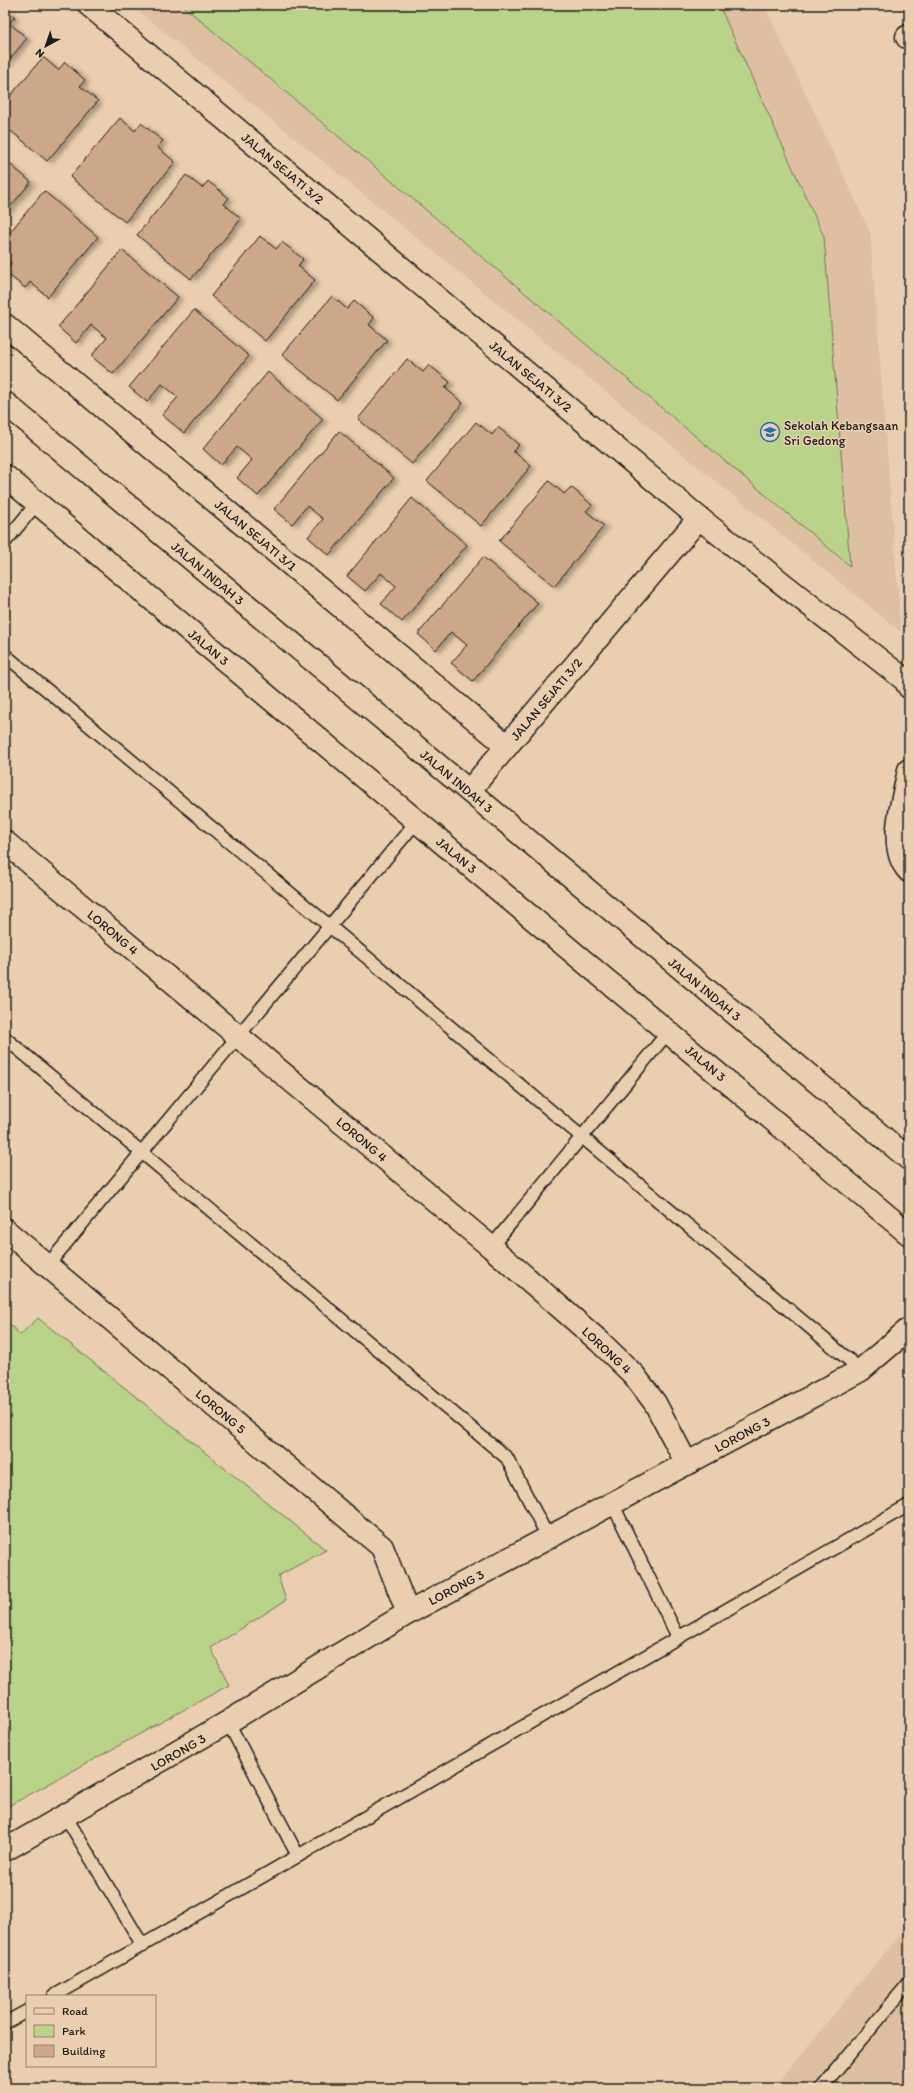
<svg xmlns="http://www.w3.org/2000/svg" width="914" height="2093" viewBox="0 0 914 2093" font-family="Itim,sans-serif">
	<defs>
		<filter id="shadow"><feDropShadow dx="4.5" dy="2.5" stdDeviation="2" flood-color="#0004"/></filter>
	</defs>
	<rect width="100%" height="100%" fill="#e9cfb0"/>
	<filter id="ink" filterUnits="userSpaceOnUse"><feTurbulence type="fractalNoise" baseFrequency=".025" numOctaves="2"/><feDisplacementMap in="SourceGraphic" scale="8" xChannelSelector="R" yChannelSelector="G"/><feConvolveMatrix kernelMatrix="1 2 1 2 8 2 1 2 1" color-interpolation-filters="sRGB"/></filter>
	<g filter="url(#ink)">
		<!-- built -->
		<g fill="#dcc0a1">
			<polygon points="131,5 764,5 870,232 901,632"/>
			<polygon points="909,1924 909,2088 773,2088"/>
		</g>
		<!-- green -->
		<g fill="#bbd389" stroke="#6c7852">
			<polygon points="182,5 719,5 824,237 850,566"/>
			<polygon points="38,1318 326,1550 278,1576 286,1600 211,1648 229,1685 5,1808 5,1319 20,1335"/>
		</g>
		<!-- building -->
		<g fill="#cca888" stroke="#1c1c1c" filter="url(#shadow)">
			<polygon points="5,9 15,17 9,23 27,38 5,65"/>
			<polygon points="43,57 58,70 65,62 85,80 80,86 98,101 47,161 5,126 5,102"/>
			<polygon points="120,118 135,131 141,123 163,141 157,147 175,162 125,222 70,177"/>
			<polygon points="5,160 31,182 5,213"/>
			<polygon points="186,175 202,188 208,181 229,198 224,204 241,219 191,279 137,235"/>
			<polygon points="44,191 98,237 48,297 30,282 25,288 5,272 11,263 5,259 5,238"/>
			<polygon points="260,236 276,249 282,242 303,259 298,266 315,280 265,341 211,296"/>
			<polygon points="122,250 178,297 113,374 91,356 107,338 91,325 76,343 58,327"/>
			<polygon points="332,296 347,309 354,301 374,318 369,325 387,340 337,400 282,355"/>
			<polygon points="194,310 249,356 184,433 162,415 178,397 162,384 147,402 129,387"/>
			<polygon points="407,359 423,372 429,365 450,382 445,388 463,403 412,464 358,419"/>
			<polygon points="268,372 323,419 258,496 237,478 252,460 237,447 221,465 203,449"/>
			<polygon points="476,422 492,435 498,427 519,445 513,451 531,466 481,526 427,481"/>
			<polygon points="339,431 394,478 329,555 308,537 323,519 307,506 292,524 274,509"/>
			<polygon points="549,481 564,494 571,487 592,505 586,511 604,526 554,586 499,541"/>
			<polygon points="412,498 467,545 402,622 381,604 396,586 381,573 365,591 347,576"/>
			<polygon points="483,557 538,603 473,681 451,663 467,645 451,632 436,650 418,634"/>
		</g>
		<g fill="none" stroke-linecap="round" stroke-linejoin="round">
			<defs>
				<g id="service">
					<polyline points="5,542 37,503"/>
					<polyline points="5,655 861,1370"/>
					<polyline points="5,1038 507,1458 548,1537"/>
					<polyline points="491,1247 669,1031"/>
					<polyline points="47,1266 417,821"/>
					<polyline points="612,1503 678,1637"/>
					<polyline points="228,1722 298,1856"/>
					<polyline points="66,1817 143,1946"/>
					<polyline points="54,1996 909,1505"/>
					<polyline points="5,2023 27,2011"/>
					<polyline points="821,2088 909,1983"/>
				</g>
				<g id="minor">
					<polyline points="89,5 699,518 469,791"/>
					<polyline points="907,37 909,36"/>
					<polyline points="5,325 507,746"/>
					<polyline points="5,403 909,1159"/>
					<polyline points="5,476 909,1234"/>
					<polyline points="699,518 905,680 909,687"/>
					<path d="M 909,770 C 904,798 886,847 909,871"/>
					<polyline points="5,842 491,1247 600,1342 634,1375 655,1403 687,1464"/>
					<polyline points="5,1230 382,1547 408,1613"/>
					<polyline points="5,1850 228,1722 408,1613 861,1370 909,1329"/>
				</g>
			</defs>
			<!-- service casing -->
			<use href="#service" stroke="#1c1c1c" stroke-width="15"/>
			<!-- minor casing -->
			<use href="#minor" stroke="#1c1c1c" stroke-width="25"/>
			<!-- service -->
			<use href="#service" stroke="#e9cfb0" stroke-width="12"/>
			<!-- minor -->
			<use href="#minor" stroke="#e9cfb0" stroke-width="22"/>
		</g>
	</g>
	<!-- icons -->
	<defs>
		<symbol id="school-ring" viewBox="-11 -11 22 22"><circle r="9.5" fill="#e9cfb0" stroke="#1f6fb2" stroke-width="1.5"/><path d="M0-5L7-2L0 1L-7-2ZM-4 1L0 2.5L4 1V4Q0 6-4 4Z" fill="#1f6fb2"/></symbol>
	</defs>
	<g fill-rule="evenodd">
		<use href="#school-ring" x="759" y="421" width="22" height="22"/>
	</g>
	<g text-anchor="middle" stroke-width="3" stroke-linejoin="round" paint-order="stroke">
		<!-- street labels -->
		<g font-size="13" fill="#1c1c1c" stroke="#e9cfb0">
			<text transform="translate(283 168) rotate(40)" y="5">JALAN SEJATI 3/2</text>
			<text transform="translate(531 376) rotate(40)" y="5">JALAN SEJATI 3/2</text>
			<text transform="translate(256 535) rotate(40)" y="5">JALAN SEJATI 3/1</text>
			<text transform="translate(208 573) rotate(40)" y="5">JALAN INDAH 3</text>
			<text transform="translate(209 647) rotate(40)" y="5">JALAN 3</text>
			<text transform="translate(546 699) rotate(-50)" y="5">JALAN SEJATI 3/2</text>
			<text transform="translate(457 781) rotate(40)" y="5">JALAN INDAH 3</text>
			<text transform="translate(457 855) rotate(40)" y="5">JALAN 3</text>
			<text transform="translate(113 932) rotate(40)" y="5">LORONG 4</text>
			<text transform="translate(705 989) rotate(40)" y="5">JALAN INDAH 3</text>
			<text transform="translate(706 1063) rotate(40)" y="5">JALAN 3</text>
			<text transform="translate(362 1139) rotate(40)" y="5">LORONG 4</text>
			<text transform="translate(607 1350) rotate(43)" y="5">LORONG 4</text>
			<text transform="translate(221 1411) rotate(40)" y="5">LORONG 5</text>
			<text transform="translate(742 1434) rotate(-28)" y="5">LORONG 3</text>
			<text transform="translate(456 1587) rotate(-28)" y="5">LORONG 3</text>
			<text transform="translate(178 1752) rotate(-30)" y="5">LORONG 3</text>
		</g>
		<!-- poi labels -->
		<g font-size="13" fill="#1c1c1c" stroke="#e9cfb0" text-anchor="start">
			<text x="784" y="430">Sekolah Kebangsaan<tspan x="784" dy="15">Sri Gedong</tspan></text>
		</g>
	</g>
	<!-- margin -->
	<rect width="914" height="2093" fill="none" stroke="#e9cfb0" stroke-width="20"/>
	<rect x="10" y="10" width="894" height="2073" fill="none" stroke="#1c1c1c" stroke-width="1.5" filter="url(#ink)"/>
	<!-- legend -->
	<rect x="26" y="1995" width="130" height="72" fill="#e9cfb0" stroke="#978775"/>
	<rect x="34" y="2008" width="20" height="6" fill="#e9cfb0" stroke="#978775"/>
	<text x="62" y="2015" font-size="12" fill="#1c1c1c">Road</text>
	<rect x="34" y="2025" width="20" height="12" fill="#bbd389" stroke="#978775"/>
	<text x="62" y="2035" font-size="12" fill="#1c1c1c">Park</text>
	<rect x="34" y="2045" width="20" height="12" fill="#cca888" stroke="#978775"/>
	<text x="62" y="2055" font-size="12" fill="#1c1c1c">Building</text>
	<!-- north arrow -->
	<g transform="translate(46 46) rotate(220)" stroke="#e9cfb0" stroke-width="3" paint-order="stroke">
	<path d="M0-3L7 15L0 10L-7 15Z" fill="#1c1c1c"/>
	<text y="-6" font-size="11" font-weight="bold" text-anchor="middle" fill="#1c1c1c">N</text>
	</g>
</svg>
